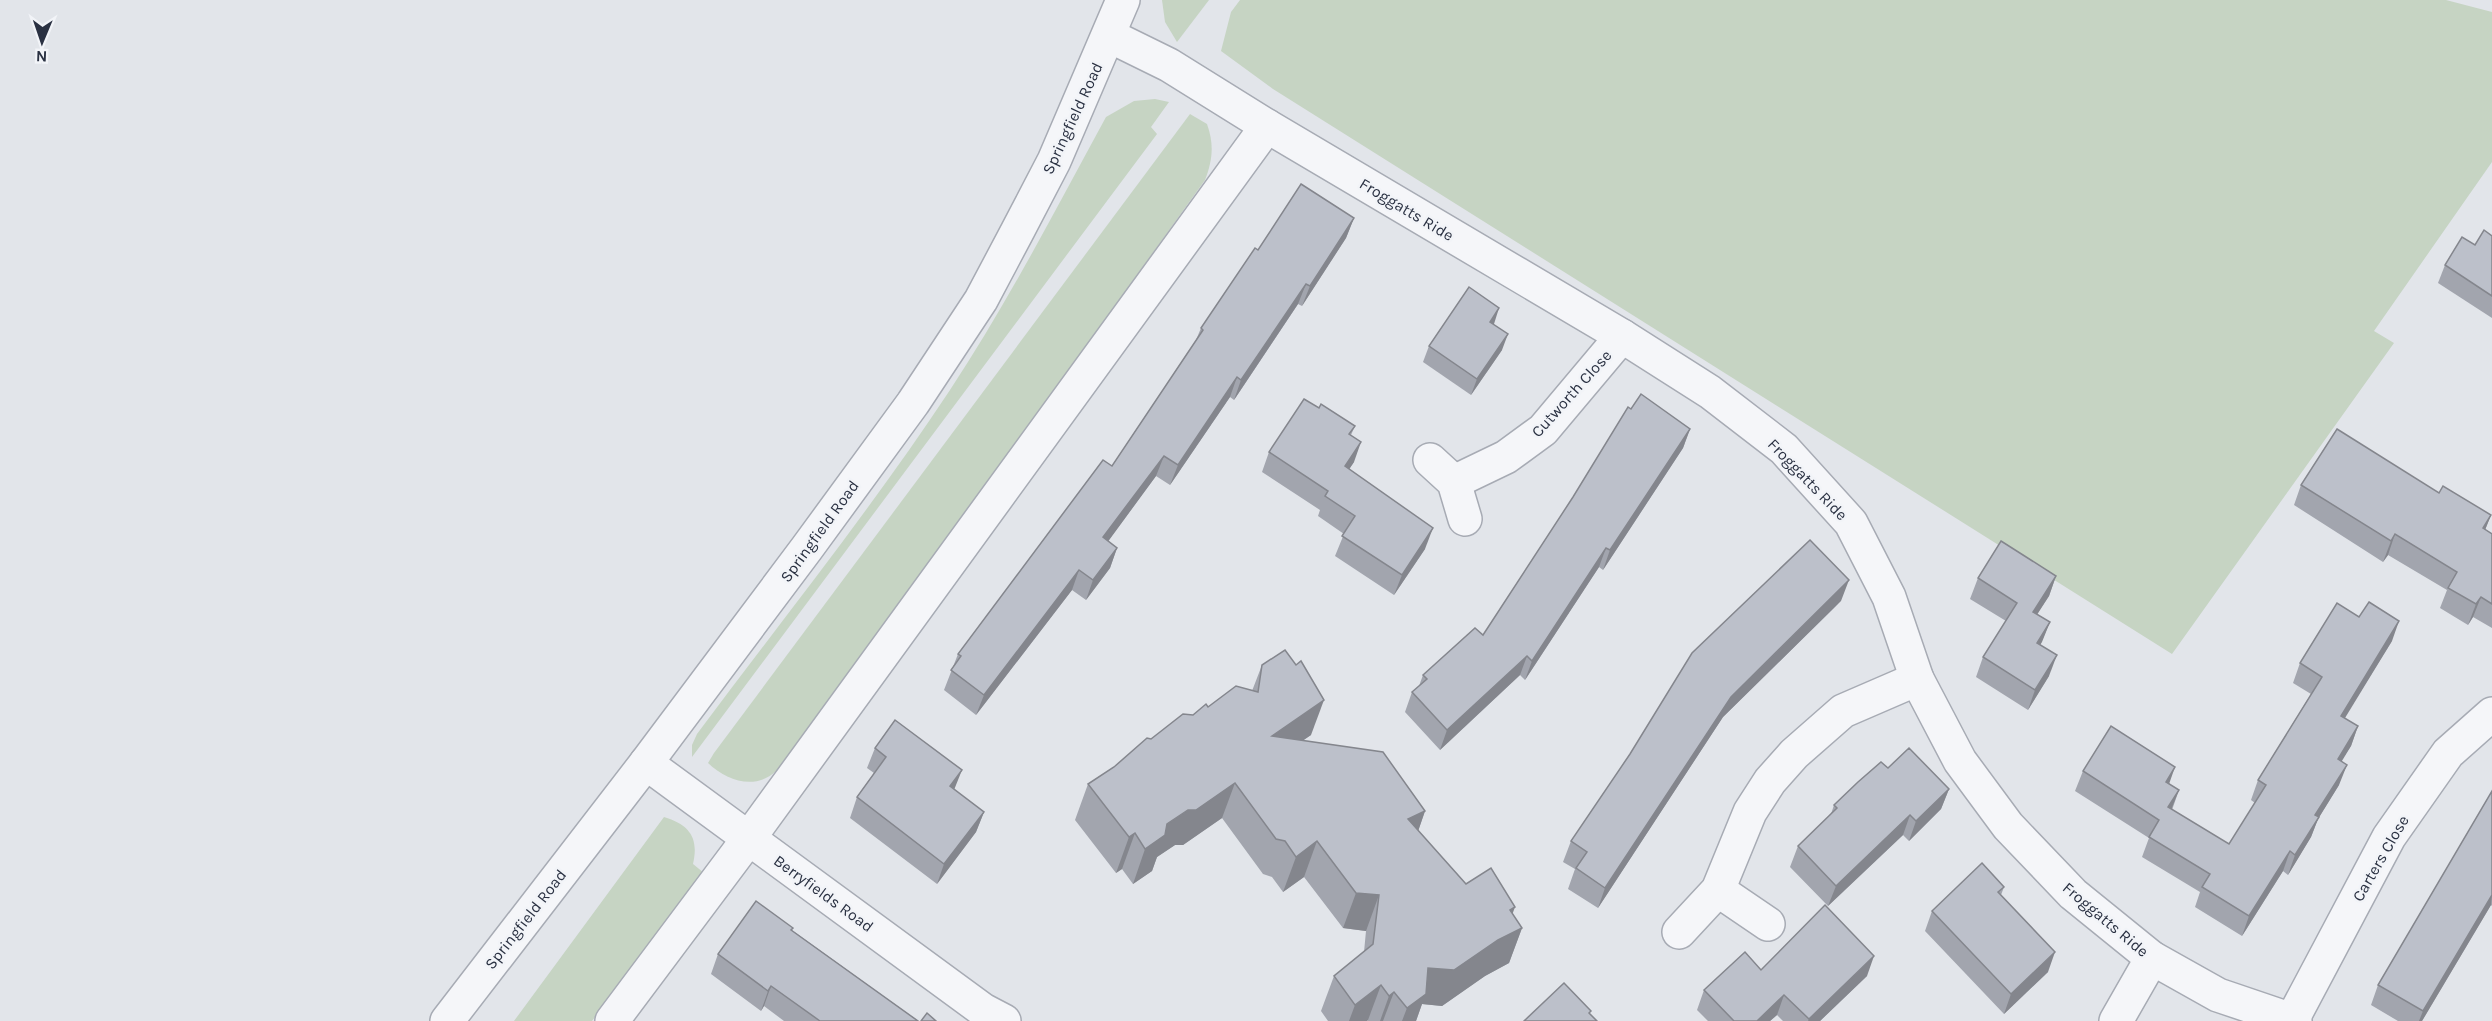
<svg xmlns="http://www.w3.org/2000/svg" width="2492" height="1021" viewBox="0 0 2492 1021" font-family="Karla,sans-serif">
	<rect width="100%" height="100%" fill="#e2e5ea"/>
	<!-- green -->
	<g fill="#c6d4c3">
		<polygon points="1162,0 1209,0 1177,42 1165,22"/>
		<polygon points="1240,0 2446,0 2492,12 2492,162 2374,331 2394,343 2172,654 1273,89 1221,51 1231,12"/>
		<path d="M 1155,99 L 1169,102 L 1151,127 L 1157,134 L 692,757 L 692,745 L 697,734 C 782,620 872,508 950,390 C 1008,302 1056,209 1106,117 L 1134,101 Z"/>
		<path d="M 1190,114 L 1207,124 C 1214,144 1213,159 1205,180 L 858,665 L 777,770 C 756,791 727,781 708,763 L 714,753 Z"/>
		<path d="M 664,817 C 690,825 699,838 693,864 L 704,873 L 592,1021 L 514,1021 Z"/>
	</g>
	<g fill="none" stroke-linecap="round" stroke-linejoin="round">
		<defs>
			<g id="street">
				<polyline points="1110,36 1169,65 1267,126 1622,336 1710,392 1784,449 1851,523 1889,597 1917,679 1960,761 2008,826 2073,894 2152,958 2218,995 2295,1021"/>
				<polyline points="1430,460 1454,482 1465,519"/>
				<polyline points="1454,482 1506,457 1543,430 1622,336"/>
				<polyline points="646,763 983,1010 1004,1021"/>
				<polyline points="1718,890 1768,924"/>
				<polyline points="1679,932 1718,890 1750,812 1770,781 1794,754 1843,711 1917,679"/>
				<polyline points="2292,1020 2389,837 2448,753 2492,714"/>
				<polyline points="447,1021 646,763 807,548 913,403 981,300 1017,232 1054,161 1123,0"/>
				<polyline points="612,1021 749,838 1267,126"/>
				<polyline points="2116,1021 2152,958"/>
			</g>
		</defs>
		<!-- street casing -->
		<use href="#street" stroke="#a7abb4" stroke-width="36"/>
		<!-- street -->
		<use href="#street" stroke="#f5f6f9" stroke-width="33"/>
	</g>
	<!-- wall -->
	<g fill="#a2a5ae">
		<polygon points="1354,218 1346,238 1302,306 1298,304 1234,400 1230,397 1170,485 1156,476 1108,541 1117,548 1110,568 1086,600 1072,590 976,715 944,690 958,654 1112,466 1196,340 1201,328 1258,250"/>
		<polygon points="2492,236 2492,318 2438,283 2445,265 2475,245"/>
		<polygon points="1493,324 1502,350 1471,395 1423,362 1429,346"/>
		<polygon points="1319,408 1355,426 1351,435 1354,462 1349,469 1425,549 1394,595 1335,556 1344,534 1318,516 1320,510 1262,472 1269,452"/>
		<polygon points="1631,409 1690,429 1683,448 1603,570 1599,567 1525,680 1520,675 1440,750 1405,712 1412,692 1419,686 1423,675 1483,635"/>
		<polygon points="2301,485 2439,493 2491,515 2485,530 2492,534 2492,628 2473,617 2468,625 2440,608 2447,590 2388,555 2383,562 2294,505"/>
		<polygon points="2056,576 2049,596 2037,614 2050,622 2040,645 2049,676 2028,710 1976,677 1983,657 2006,621 1970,599 1978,578"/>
		<polygon points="1841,601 1723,717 1598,908 1568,889 1575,869 1563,862 1571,841"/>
		<polygon points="2392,641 2344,718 2358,726 2351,746 2341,761 2339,785 2318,819 2311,837 2288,875 2283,871 2242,936 2195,907 2200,892 2142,857 2149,838 2075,791 2083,771 2169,784 2179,790 2172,810 2229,844 2255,803 2251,800 2258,780 2311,694 2293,683 2300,663"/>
		<polygon points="1262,665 1311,735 1303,740 1425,811 1418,831 1466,884 1512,914 1522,928 1509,963 1485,976 1442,1006 1422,1004 1416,1021 1368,1021 1368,1020 1367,1021 1328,1021 1321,1011 1334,976 1364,952 1366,931 1343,928 1304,877 1283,892 1272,877 1263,874 1222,818 1183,845 1175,845 1157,857 1152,871 1133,884 1122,869 1116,873 1075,820 1088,784 1114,767 1151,739 1208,707 1252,691"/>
		<polygon points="875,748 955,790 984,812 976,832 937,884 850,818 857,797 874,773 867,768"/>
		<polygon points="1888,768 1949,789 1941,809 1909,841 1903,835 1828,906 1790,867 1798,846 1831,814 1834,805"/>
		<polygon points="2492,791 2492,906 2491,905 2422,1021 2398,1021 2371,1005 2378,985"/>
		<polygon points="2004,887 2001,895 2048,972 2004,1014 1925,931 1932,911"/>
		<polygon points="792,930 918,1021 784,1021 764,1006 761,1011 711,974 718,954"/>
		<polygon points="1761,970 1867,976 1820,1021 1783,1021 1777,1015 1770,1021 1708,1021 1697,1010 1704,990"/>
	</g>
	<!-- shaded-wall -->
	<g fill="#84868d">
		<polygon points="1354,218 1346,238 1302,306 1310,286"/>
		<polygon points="1306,284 1298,304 1234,400 1241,380"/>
		<polygon points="1499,308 1494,324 1484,338 1490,322"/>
		<polygon points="1508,334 1502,350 1471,395 1477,379"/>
		<polygon points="1237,377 1230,397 1170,485 1178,465"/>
		<polygon points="1690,429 1683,448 1603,570 1610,550"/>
		<polygon points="1361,442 1354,462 1338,486 1345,466"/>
		<polygon points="1164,456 1156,476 1096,558 1103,537"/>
		<polygon points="2491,515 2483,535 2483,528"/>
		<polygon points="1433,528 1425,549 1394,595 1402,575"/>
		<polygon points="2395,534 2388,555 2383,562 2391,541"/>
		<polygon points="1117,548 1110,568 1086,600 1093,580"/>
		<polygon points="1606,548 1599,567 1525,680 1532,661"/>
		<polygon points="1079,570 1072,590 976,715 984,695"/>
		<polygon points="2056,576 2049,596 2026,632 2033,612"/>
		<polygon points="1849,580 1841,601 1723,717 1598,908 1605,888 1731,697"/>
		<polygon points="2481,597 2473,617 2468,625 2476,604"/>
		<polygon points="2399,621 2392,641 2334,736 2341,716"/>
		<polygon points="2050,622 2042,642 2029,663 2037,643"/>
		<polygon points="2057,655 2049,676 2028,710 2035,690"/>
		<polygon points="1527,656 1520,675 1440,750 1447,730"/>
		<polygon points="1324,700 1311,735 1259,771 1272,736"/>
		<polygon points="2358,726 2351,746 2331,779 2338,759"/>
		<polygon points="2347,765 2339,785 2318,819 2311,837 2288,875 2295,855 2315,815"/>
		<polygon points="2175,767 2168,787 2166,782"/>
		<polygon points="962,770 954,790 950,786"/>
		<polygon points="1235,783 1222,818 1183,845 1175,845 1157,857 1152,871 1133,884 1145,849 1167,824 1188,810"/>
		<polygon points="1949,789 1941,809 1909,841 1916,821"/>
		<polygon points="2179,790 2171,810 2168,807"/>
		<polygon points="1425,811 1413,846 1408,819"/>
		<polygon points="984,812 976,832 937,884 944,864"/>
		<polygon points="1910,815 1903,835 1828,906 1836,886"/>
		<polygon points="1135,833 1122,869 1116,873 1129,837"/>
		<polygon points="1317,841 1304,877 1283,892 1296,857"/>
		<polygon points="2290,851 2283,871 2242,936 2249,916"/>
		<polygon points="1356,893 1379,895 1366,931 1343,928"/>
		<polygon points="2492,895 2491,905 2422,1021 2419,1021 2423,1011"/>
		<polygon points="1515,907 1504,937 1522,928 1509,963 1485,976 1442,1006 1422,1004 1416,1021 1402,1021 1407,1008 1428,968"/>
		<polygon points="2055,952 2048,972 2004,1014 2011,994"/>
		<polygon points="1874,956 1867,976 1820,1021 1808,1021 1809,1019"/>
		<polygon points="1381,985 1368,1020 1367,1021 1349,1021 1355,1005"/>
		<polygon points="771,986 764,1006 761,1011 768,991"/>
		<polygon points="1394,992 1383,1021 1380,1021 1389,996"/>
		<polygon points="1784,995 1777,1015 1770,1021 1757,1021"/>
	</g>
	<!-- building -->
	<g fill="#bcc0ca" stroke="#84868d" stroke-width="1.5">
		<polygon points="1301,184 1354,218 1310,286 1306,284 1241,380 1237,377 1178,465 1164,456 1103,537 1117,548 1093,580 1079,570 984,695 951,670 961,656 958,654 1103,460 1112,466 1203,330 1201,328 1255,248 1258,250"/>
		<polygon points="2484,230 2492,236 2492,296 2445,265 2462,237 2475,245"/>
		<polygon points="1469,287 1499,308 1490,322 1508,334 1477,379 1429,346"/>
		<polygon points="1641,394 1690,429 1610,550 1606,548 1532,661 1527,656 1447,730 1412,692 1427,679 1423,675 1475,628 1483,635 1573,497 1628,407 1631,409"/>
		<polygon points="1304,399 1319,408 1321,404 1355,426 1349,434 1361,442 1345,466 1433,528 1402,575 1342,536 1355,516 1325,496 1328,491 1269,452"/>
		<polygon points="2337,429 2439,493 2443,486 2491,515 2483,528 2492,534 2492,604 2481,597 2476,604 2448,588 2457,572 2395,534 2391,541 2301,485"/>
		<polygon points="1810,540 1849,580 1731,697 1605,888 1576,868 1587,852 1571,841 1630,754 1692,653"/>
		<polygon points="2001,541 2056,576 2033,612 2050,622 2037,643 2057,655 2035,690 1983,657 2017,603 1978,578"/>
		<polygon points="2369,602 2399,621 2341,716 2358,726 2338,759 2347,765 2315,815 2319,817 2295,855 2290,851 2249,916 2202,887 2210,874 2149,837 2159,820 2083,771 2111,726 2175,767 2166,782 2179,790 2168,807 2229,844 2266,785 2258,780 2322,677 2300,663 2337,603 2359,617"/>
		<polygon points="1285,650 1296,665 1301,661 1324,700 1272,736 1383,752 1425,811 1408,819 1466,884 1491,868 1515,907 1510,910 1522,928 1498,940 1454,970 1428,968 1426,994 1407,1008 1394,992 1389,996 1381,985 1355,1005 1334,976 1373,944 1379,895 1356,893 1317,841 1296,857 1285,841 1276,839 1235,783 1196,810 1188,810 1167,824 1165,835 1145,849 1135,833 1129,837 1088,784 1114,767 1147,738 1151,739 1183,714 1193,715 1206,704 1208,707 1236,686 1258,692 1262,665"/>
		<polygon points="895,720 962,770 950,786 984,812 944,864 857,797 886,757 875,748"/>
		<polygon points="1909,748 1949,789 1916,821 1910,815 1836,886 1798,846 1837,808 1834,805 1858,782 1881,762 1888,768"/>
		<polygon points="2492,791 2492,895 2423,1011 2378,985"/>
		<polygon points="1982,863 2004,887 1998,892 2055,952 2011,994 1932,911"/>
		<polygon points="756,901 793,928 791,930 918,1021 820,1021 771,986 768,991 718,954"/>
		<polygon points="1825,905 1874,956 1809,1019 1784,995 1757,1021 1734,1021 1704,990 1745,952 1761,970"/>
		<polygon points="1564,983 1591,1011 1589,1013 1597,1021 1524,1021"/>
		<polygon points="927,1013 936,1021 921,1021"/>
	</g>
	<g text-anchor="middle" stroke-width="5" stroke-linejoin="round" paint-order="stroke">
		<!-- street labels -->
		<g font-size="16" fill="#2a3142" stroke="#f2f4f8">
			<text transform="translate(1072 118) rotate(-65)" y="6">Springfield Road</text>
			<text transform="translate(1407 209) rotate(31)" y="6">Froggatts Ride</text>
			<text transform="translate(1571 393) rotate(-48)" y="6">Cutworth Close</text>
			<text transform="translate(1808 479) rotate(46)" y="6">Froggatts Ride</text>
			<text transform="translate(819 531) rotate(-54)" y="6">Springfield Road</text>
			<text transform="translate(2380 858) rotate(-60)" y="6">Carters Close</text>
			<text transform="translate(824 893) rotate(36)" y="6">Berryfields Road</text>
			<text transform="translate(525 919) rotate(-52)" y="6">Springfield Road</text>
			<text transform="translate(2106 919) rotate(40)" y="6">Froggatts Ride</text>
		</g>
	</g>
	<!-- north arrow -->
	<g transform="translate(42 42) rotate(182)" stroke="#f2f4f8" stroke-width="4.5" paint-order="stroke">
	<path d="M0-4.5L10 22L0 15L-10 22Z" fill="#2a3142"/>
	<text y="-9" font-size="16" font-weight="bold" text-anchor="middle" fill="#2a3142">N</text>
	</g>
</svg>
